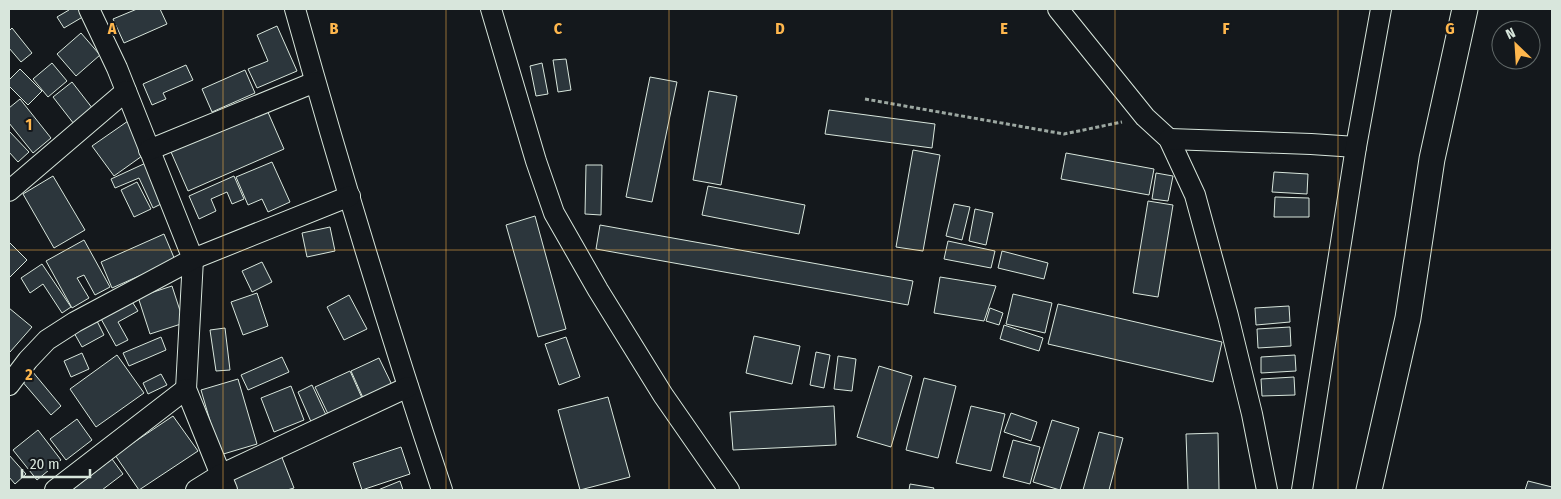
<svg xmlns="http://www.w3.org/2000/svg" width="1561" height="499" viewBox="0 0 1561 499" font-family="'Fira Sans Condensed',sans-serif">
	<rect width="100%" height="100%" fill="#14181c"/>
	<!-- building -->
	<g fill="#2c363c" stroke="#d8e6dc">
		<polygon points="68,9 83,9 86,15 64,28 57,17 69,10"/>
		<polygon points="137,9 160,9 167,24 124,43 113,19"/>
		<polygon points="277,26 297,71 257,88 248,69 268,61 257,35"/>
		<polygon points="12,28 32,53 21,62 9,48 9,31"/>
		<polygon points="81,33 100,55 76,76 57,54"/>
		<polygon points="566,59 571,90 558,92 553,60"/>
		<polygon points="52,63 67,81 48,97 33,79"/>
		<polygon points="542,63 548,94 536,96 530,66"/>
		<polygon points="186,65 193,80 163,93 166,99 152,105 143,84"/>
		<polygon points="20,69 42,91 28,105 9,86 9,80"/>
		<polygon points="245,70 255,93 212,112 202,89"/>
		<polygon points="650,77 677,82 652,202 626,197"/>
		<polygon points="72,82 93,109 74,124 53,97"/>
		<polygon points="709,91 737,96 721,185 693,180"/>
		<polygon points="20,99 51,138 33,153 9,123 9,108"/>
		<polygon points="267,110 284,149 188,191 171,152"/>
		<polygon points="829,110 935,124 932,148 825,134"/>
		<polygon points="128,121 149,151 114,176 92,146"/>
		<polygon points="9,131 29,152 18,162 9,152"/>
		<polygon points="913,150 940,155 923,251 896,247"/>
		<polygon points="1066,153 1154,169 1149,195 1061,179"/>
		<polygon points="148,162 165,202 153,208 139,178 115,188 111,179"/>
		<polygon points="272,162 290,202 268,212 262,199 248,205 236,177"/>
		<polygon points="586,165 602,165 601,215 585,214"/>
		<polygon points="1274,172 1308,174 1307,194 1272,192"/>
		<polygon points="1156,173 1173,176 1168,201 1152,199"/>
		<polygon points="53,176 85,230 54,248 23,194"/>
		<polygon points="234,176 244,199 232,204 227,192 211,199 216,211 199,219 189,196"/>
		<polygon points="137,182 151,209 134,217 121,190"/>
		<polygon points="708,186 805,205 799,234 702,215"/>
		<polygon points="1275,197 1309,198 1309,217 1274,217"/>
		<polygon points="1148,201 1173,205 1158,297 1133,293"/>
		<polygon points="954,204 970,207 962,240 946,236"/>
		<polygon points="975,209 993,213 986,245 969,241"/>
		<polygon points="535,216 566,329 538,337 506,225"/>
		<polygon points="600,225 913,281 908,305 596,249"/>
		<polygon points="330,227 335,251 307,257 302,233"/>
		<polygon points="164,234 175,260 112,288 101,262"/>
		<polygon points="84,240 110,287 95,295 84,275 77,278 89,298 72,308 46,261"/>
		<polygon points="948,241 995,251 991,268 944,259"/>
		<polygon points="9,242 27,260 9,278"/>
		<polygon points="1002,251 1048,263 1044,279 998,268"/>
		<polygon points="262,262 272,282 252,292 242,271"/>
		<polygon points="42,264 71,307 62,313 43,284 30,293 21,278"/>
		<polygon points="940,277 996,286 984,321 934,313"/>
		<polygon points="172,286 184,323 150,334 138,297"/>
		<polygon points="257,293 268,326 243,335 231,302"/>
		<polygon points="1013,294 1052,303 1045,333 1006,324"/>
		<polygon points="349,295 367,329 344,340 327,307"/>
		<polygon points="131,300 138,311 118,322 128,340 116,346 100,317"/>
		<polygon points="1058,304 1222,342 1213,382 1048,344"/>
		<polygon points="1289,306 1290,322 1256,325 1255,308"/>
		<polygon points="9,308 32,327 10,352 9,351"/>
		<polygon points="990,308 1003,313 999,325 986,321"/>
		<polygon points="96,319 104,335 82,347 73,331"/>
		<polygon points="1004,325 1043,338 1039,351 1000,339"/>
		<polygon points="1290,327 1291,346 1258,348 1257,329"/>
		<polygon points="225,328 230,370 216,371 210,330"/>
		<polygon points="754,336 800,346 792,384 746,373"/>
		<polygon points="161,337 166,350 129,366 123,353"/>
		<polygon points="566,337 580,377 559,385 545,344"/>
		<polygon points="816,352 830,355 824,388 810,385"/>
		<polygon points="82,353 89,369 71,377 64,361"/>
		<polygon points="117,355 144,393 96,427 70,389"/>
		<polygon points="1295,355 1296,371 1261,373 1261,357"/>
		<polygon points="838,356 856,359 852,391 834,389"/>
		<polygon points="282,357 289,372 248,390 241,375"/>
		<polygon points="379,358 393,387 364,400 351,371"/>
		<polygon points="879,366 912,376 891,447 857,437"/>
		<polygon points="32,371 61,406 51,415 21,380"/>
		<polygon points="350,371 362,398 328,414 315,387"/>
		<polygon points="161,374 167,385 148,394 143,383"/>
		<polygon points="1294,377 1295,395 1262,396 1261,379"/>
		<polygon points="924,378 956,386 938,458 906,450"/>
		<polygon points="238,379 257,444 220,455 201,390"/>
		<polygon points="312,385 327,417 312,424 298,392"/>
		<polygon points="291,386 304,420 274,432 261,398"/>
		<polygon points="608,397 630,477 580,490 558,410"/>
		<polygon points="834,406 836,445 733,450 730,412"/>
		<polygon points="971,406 1005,414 991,471 956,463"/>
		<polygon points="1011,413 1037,422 1031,441 1004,432"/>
		<polygon points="173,416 198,451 139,490 115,455"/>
		<polygon points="77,419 92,440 66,460 50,439"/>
		<polygon points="1052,420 1079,428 1060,490 1033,482"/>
		<polygon points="38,430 61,460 37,480 13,450"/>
		<polygon points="1099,432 1123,438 1109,490 1083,490"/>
		<polygon points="1218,433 1219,490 1188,490 1186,434"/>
		<polygon points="1013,440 1040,447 1030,484 1003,477"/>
		<polygon points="401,447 410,474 362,490 353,463"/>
		<polygon points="9,455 26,474 15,484 9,477"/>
		<polygon points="281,455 294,488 287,490 237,490 231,474"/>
		<polygon points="112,459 123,474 102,490 72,490"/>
		<polygon points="400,481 403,490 378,490"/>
		<polygon points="1528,481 1552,487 1552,490 1525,490"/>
		<polygon points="910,484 934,488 933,490 909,490"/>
	</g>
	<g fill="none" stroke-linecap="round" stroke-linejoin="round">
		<defs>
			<g id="minor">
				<polyline points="89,9 117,68 193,259 186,389 227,490"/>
				<path d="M 295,9 C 340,170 389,331 442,490"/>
				<polyline points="491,9 536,161 554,213 598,290 663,395 729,490"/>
				<polyline points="1058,9 1145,117 1169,139 1195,195 1228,316 1252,414 1267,490"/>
				<polyline points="1169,139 1311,144 1356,147"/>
				<polyline points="149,150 315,82"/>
				<polyline points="9,191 126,91"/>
				<polyline points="9,385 28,360 47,340 75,322 193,259 350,196"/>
				<polyline points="55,490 186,389"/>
				<polyline points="196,490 220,475 408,387"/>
				<polyline points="1302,490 1356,147 1381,9"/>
			</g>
			<polyline id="tertiary" points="1369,490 1408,318 1432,159 1465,9"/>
		</defs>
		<!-- minor casing -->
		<use href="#minor" stroke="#d8e6dc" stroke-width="22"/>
		<!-- tertiary casing -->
		<use href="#tertiary" stroke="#d8e6dc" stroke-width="27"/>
		<!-- path -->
		<polyline stroke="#9da8a2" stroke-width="3" stroke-dasharray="4 2.5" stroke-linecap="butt" points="865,99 1064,134 1122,122"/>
		<!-- minor -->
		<use href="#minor" stroke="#14181c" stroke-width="20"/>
		<!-- tertiary -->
		<use href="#tertiary" stroke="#14181c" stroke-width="25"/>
	</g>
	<!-- grid -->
	<path fill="none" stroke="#ffb74d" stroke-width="1" stroke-opacity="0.55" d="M 223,9 L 223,490M 446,9 L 446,490M 669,9 L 669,490M 892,9 L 892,490M 1115,9 L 1115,490M 1338,9 L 1338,490M 9,250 L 1552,250"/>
	<g font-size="16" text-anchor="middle" font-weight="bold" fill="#ffb74d" stroke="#14181c" stroke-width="4" stroke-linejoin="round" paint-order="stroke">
		<text x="112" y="34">A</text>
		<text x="334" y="34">B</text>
		<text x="558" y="34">C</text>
		<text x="780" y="34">D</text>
		<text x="1004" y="34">E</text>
		<text x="1226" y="34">F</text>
		<text x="1450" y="34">G</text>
		<text x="29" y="130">1</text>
		<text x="29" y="380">2</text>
	</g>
	<!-- border -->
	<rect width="1561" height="499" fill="none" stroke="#d8e6dc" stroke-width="20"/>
	<!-- north arrow -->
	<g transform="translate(1516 45) rotate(335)"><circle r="24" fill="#14181c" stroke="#626a69"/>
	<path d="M0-4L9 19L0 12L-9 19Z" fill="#ffb74d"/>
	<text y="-8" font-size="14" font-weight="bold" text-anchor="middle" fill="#d8e6dc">N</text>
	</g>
	<!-- scale -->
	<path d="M22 469v8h68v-8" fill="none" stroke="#d8e6dc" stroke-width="2.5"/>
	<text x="30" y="469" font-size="15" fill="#d8e6dc" stroke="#14181c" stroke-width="4" paint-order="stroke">20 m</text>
</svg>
